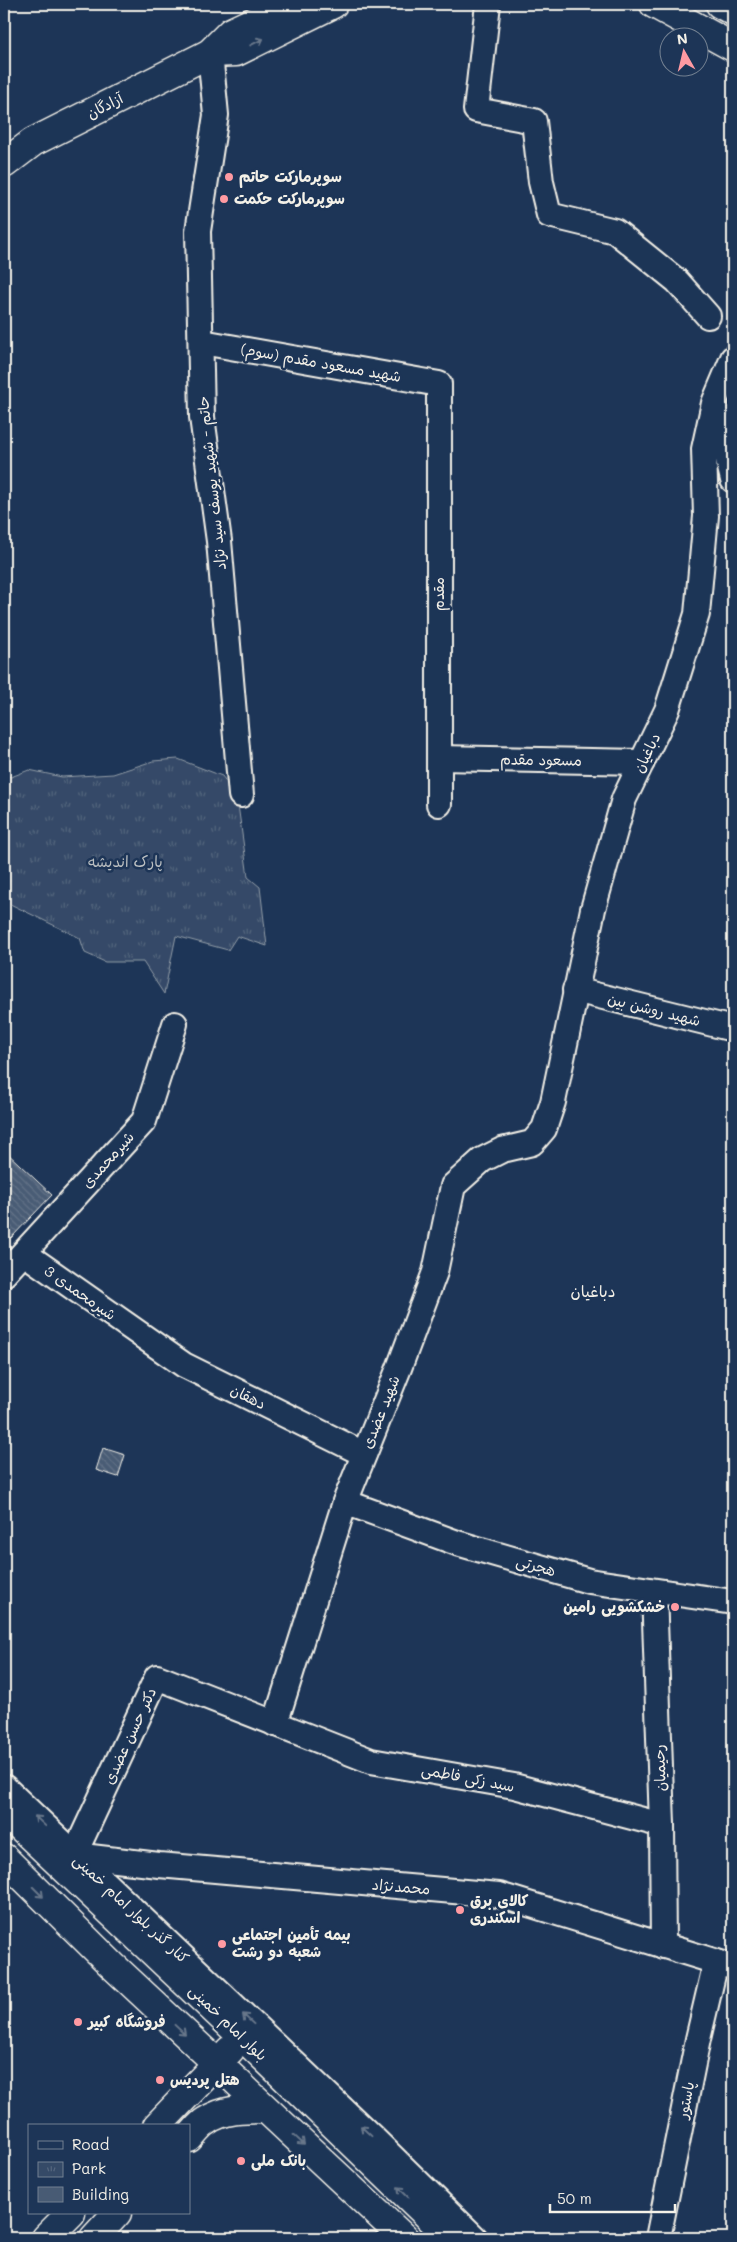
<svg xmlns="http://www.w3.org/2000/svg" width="737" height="2242" viewBox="0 0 737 2242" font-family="Mali,'Playpen Sans Arabic',sans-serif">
	<defs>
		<pattern id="park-tufts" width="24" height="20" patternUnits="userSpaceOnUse" patternTransform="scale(1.25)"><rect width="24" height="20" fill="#354a67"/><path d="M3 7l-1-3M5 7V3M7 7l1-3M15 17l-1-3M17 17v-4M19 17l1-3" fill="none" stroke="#53657d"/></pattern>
		<pattern id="building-back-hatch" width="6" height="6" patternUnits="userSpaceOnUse" patternTransform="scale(1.25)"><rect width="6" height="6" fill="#485b74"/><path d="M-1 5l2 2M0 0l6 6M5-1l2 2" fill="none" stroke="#637388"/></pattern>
	</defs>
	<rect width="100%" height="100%" fill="#1d3557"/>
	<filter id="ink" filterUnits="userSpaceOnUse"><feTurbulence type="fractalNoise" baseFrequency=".02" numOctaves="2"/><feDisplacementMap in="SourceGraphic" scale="10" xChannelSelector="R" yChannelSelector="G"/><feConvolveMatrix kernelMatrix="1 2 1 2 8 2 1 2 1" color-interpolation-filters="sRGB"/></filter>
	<g filter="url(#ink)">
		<!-- park -->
		<polygon fill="url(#park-tufts)" stroke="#949ea8" points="178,759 222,776 233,791 238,805 248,877 260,887 267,946 237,936 228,950 176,936 164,994 143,962 105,962 85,953 80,938 4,901 4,775 11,777 29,770 62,777 113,774 153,761"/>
		<!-- building -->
		<g fill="url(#building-back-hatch)" stroke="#f4f1e8">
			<polygon points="4,1150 52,1195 11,1238 4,1231"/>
			<polygon points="103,1448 125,1455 118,1477 96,1470"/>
		</g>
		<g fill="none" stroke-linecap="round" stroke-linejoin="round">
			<defs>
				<g id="minor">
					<polyline points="488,4 476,110 534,121 541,182 549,215 615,231 677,281 708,316"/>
					<polyline points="210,53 216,115 198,231 202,417 219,541 241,795"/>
					<polyline points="202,342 439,384 439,804"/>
					<polyline points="716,409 733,480"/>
					<polyline points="439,758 642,762"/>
					<polyline points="575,990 733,1029"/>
					<polyline points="24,1253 184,1365 364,1454"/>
					<polyline points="4,1274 144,1121 175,1024"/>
					<polyline points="345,1502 457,1543 589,1581 733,1602"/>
					<polyline points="654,1591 662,1825 663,1946"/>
					<polyline points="275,1724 345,1502 399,1368 435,1272 453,1186 482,1160 502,1150 532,1143 544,1129 553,1102 593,909 624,799 667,710 697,614 706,516 704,449 714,403 733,358"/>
					<polyline points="4,1787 372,2137 475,2238"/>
					<polyline points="74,1855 157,1677 371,1761 514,1786 662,1825"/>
					<polyline points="66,1866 74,1855 159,1865 499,1895 733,1967"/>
					<polyline points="658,2238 698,2039 716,1962"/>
				</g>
				<g id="major">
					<polyline points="654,4 733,47"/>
					<polyline points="720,4 733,11"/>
					<polyline points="210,53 236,52 333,4"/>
					<polyline points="4,164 33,142 210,53 231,32 291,4"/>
					<polyline points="4,1811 243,2037 451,2238"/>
					<polyline points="4,1858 112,1965 404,2238"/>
					<polyline points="157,2126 230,2050"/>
					<path d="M 189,2138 C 194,2133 199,2125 206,2121 C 223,2109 245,2109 265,2109"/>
					<polyline points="46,2238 71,2213"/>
					<polyline points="94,2238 117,2213"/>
				</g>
			</defs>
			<!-- minor casing -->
			<use href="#minor" stroke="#f4f1e8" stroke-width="28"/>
			<!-- major casing -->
			<use href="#major" stroke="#f4f1e8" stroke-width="31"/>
			<!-- minor -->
			<use href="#minor" stroke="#1d3557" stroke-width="24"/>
			<!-- major -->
			<use href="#major" stroke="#1d3557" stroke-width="28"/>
		</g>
		<!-- one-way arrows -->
		<defs><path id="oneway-shaft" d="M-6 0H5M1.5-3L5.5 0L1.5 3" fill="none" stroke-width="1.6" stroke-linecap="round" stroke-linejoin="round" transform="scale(1.25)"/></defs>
		<g stroke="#68778a">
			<use href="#oneway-shaft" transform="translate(257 42) rotate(-27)"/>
			<use href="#oneway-shaft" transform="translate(40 1821) rotate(-137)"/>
			<use href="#oneway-shaft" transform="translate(38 1892) rotate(45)"/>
			<use href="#oneway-shaft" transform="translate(248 2019) rotate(-137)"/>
			<use href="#oneway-shaft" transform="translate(180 2030) rotate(43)"/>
			<use href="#oneway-shaft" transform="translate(366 2131) rotate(-137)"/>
			<use href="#oneway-shaft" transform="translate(299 2140) rotate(43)"/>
			<use href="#oneway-shaft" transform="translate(403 2192) rotate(-136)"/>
		</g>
	</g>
	<!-- markers -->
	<g fill="#ff9aa2" stroke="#1d3557" stroke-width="2">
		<circle cx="229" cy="177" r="5"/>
		<circle cx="224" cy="199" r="5"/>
		<circle cx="675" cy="1607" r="5"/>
		<circle cx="460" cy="1910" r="5"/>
		<circle cx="222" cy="1944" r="5"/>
		<circle cx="78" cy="2022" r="5"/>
		<circle cx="160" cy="2080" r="5"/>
		<circle cx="241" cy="2161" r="5"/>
	</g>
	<g text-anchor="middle" stroke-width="5" stroke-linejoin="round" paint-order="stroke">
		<!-- street labels -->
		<g font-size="15" fill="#f4f1e8" stroke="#1d3557">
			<text transform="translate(105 106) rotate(-27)" y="5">آزادگان</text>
			<text transform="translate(321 363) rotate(10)" y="5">شهید مسعود مقدم (سوم)</text>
			<text transform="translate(212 483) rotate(-96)" y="5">حاتم - شهید یوسف سید نژاد</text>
			<text transform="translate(439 594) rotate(-90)" y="5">مقدم</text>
			<text transform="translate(647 753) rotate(-64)" y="5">دباغیان</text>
			<text transform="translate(541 760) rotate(1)" y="5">مسعود مقدم</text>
			<text transform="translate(654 1010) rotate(14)" y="5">شهید روشن بین</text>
			<text transform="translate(108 1160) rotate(-48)" y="5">شیرمحمدی</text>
			<text transform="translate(80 1293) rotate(35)" y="5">شیرمحمدی 3</text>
			<text transform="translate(248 1397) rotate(26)" y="5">دهقان</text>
			<text transform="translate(381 1412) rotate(-68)" y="5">شهید عضدی</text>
			<text transform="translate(536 1566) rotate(16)" y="5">هجرتی</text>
			<text transform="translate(130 1736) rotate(-65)" y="5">دکتر حسن عضدی</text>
			<text transform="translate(660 1768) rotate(-92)" y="5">رحیمیان</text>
			<text transform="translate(468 1778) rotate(11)" y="5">سید زکی فاطمی</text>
			<text transform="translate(401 1887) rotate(5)" y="5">محمدنژاد</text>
			<text transform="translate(131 1909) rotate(43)" y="5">کنار گذر بلوار امام خمینی</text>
			<text transform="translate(228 2023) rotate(44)" y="5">بلوار امام خمینی</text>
			<text transform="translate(686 2100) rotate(-79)" y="5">پاستور</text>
		</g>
		<!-- poi labels -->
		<g font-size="15" font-weight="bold" fill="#f4f1e8" stroke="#1d3557" text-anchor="start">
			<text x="239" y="182">سوپرمارکت حاتم</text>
			<text x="234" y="204">سوپرمارکت حکمت</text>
			<text x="665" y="1612" text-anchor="end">خشکشویی رامین</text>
			<text x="470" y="1906">کالای برق<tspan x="470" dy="17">اسکندری</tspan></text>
			<text x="232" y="1940">بیمه تأمین اجتماعی<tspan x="232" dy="17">شعبه دو رشت</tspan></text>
			<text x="88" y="2027">فروشگاه کبیر</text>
			<text x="170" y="2085">هتل پرديس</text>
			<text x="251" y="2166">بانک ملی</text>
		</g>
		<!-- park labels -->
		<g font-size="15" fill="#bbbfc1" stroke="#1d3557">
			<text x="125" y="867">پارک اندیشه</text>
		</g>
		<!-- neighbourhood labels -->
		<g font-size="16" fill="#f4f1e8" stroke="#1d3557">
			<text x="593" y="1297">دباغیان</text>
		</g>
	</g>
	<!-- margin -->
	<rect width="737" height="2242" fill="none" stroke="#1d3557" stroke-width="20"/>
	<rect x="10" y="10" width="717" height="2222" fill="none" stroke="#f4f1e8" stroke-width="2" filter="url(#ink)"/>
	<!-- legend -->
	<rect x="28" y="2124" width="162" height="90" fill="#1d3557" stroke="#738091"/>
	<rect x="38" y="2141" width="25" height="8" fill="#1d3557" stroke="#738091"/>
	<text x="72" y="2150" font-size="15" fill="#f4f1e8">Road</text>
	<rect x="38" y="2162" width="25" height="15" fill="url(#park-tufts)" stroke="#738091"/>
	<text x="72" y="2174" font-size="15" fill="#f4f1e8">Park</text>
	<rect x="38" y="2187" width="25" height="15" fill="#485b74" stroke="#738091"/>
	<text x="72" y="2200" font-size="15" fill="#f4f1e8">Building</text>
	<!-- north arrow -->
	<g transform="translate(684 52) rotate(352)"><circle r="24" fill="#1d3557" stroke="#738091"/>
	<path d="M0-4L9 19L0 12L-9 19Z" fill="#ff9aa2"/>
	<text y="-8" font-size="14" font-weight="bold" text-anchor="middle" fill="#f4f1e8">N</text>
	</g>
	<!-- scale -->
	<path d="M550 2204v8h125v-8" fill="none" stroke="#f4f1e8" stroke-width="2.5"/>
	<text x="557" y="2204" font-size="15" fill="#f4f1e8" stroke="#1d3557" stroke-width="4" paint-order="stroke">50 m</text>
</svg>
